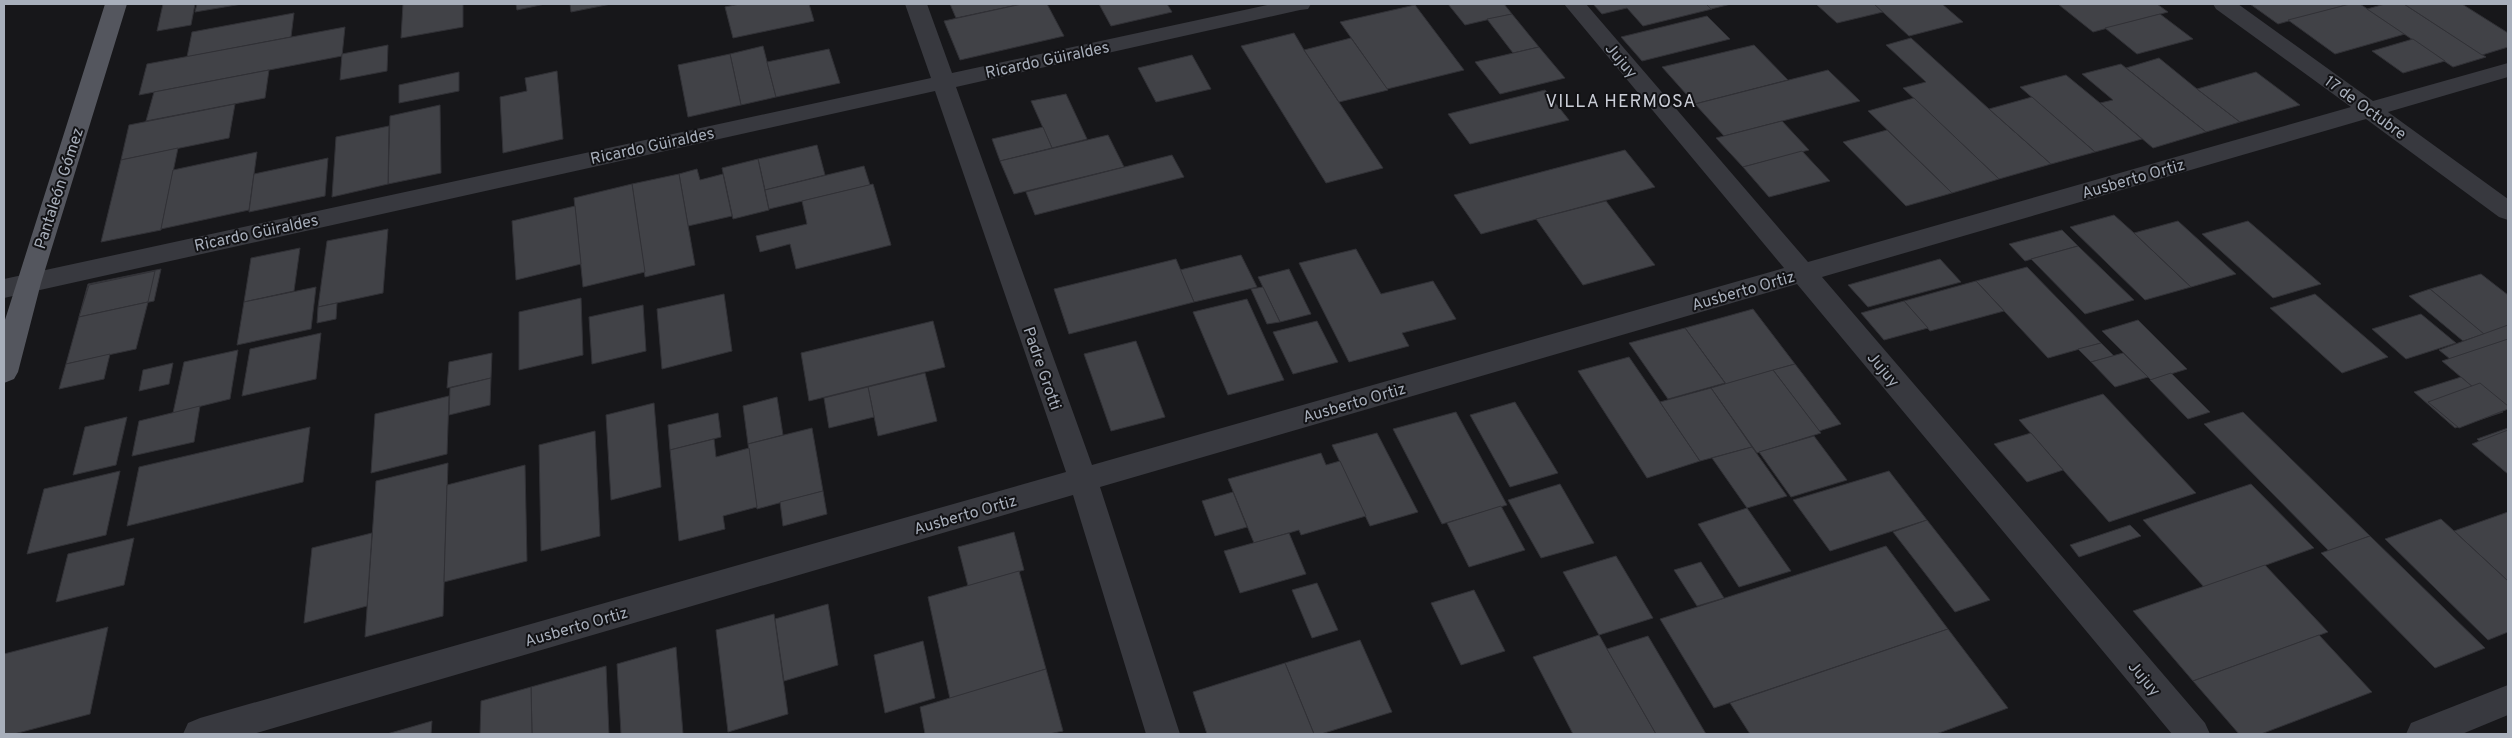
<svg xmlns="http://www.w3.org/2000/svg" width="2512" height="738" viewBox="0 0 2512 738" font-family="Overpass,sans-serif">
	<rect width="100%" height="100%" fill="#17171a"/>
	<!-- building -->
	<g fill="#414247" stroke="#313136">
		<polygon points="163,4 195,4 191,25 157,31"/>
		<polygon points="197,4 242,4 195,12"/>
		<polygon points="403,4 463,4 463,27 401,38"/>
		<polygon points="516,4 545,4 517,10"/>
		<polygon points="570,4 611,4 571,12"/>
		<polygon points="740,4 809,4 814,21 733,38 725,7"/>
		<polygon points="950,4 1022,4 956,18"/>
		<polygon points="1022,4 1047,4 1064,36 960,60 944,21"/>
		<polygon points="1099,4 1167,4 1172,12 1111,26"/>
		<polygon points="1448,4 1504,4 1512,14 1465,25"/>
		<polygon points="1593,4 1706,4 1712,9 1643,26 1627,8 1602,14"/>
		<polygon points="1706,4 1731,4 1711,9"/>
		<polygon points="1816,4 1874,4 1883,12 1837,23"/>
		<polygon points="1874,4 1942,4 1963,22 1909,36"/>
		<polygon points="2058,4 2157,4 2168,12 2093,32"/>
		<polygon points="2250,4 2350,4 2278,24"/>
		<polygon points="2350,4 2360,4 2405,34 2335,54 2288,20"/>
		<polygon points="2385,4 2404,4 2486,57 2453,67 2367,9"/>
		<polygon points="2404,4 2462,4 2508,33 2508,47 2482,55"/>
		<polygon points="1415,5 1464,70 1387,89 1340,22"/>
		<polygon points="294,13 291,37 187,57 192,32"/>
		<polygon points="1512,14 1539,47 1513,53 1487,19"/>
		<polygon points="2160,14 2193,39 2137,54 2105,28"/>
		<polygon points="1707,16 1730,39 1642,61 1621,37"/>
		<polygon points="345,27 342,56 139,95 147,64"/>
		<polygon points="1294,33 1304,50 1383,168 1326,183 1241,46"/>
		<polygon points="1351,38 1388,90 1339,102 1304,50"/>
		<polygon points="1911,38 1989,109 2051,164 1999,179 1903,88 1926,82 1886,45"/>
		<polygon points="2413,39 2445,61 2403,73 2372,51"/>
		<polygon points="388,45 387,71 340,80 342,54"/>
		<polygon points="1754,45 1788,80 1695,104 1662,67"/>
		<polygon points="763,46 776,97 741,105 730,54"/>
		<polygon points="1539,47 1565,78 1500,94 1475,62"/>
		<polygon points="829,49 840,83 776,97 767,62"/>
		<polygon points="730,54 741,105 688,117 678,65"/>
		<polygon points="1192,55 1211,89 1156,102 1138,68"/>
		<polygon points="2159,58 2197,89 2240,122 2206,132 2126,68"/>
		<polygon points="2121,64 2152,89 2206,132 2153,148 2100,103 2113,100 2082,74"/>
		<polygon points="269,70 265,98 146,121 154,92"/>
		<polygon points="1828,70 1860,101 1724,136 1695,104"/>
		<polygon points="557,71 563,139 503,153 500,97 527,91 525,78"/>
		<polygon points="459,72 459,91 399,103 399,85"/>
		<polygon points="2256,72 2300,105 2240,122 2197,89"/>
		<polygon points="2066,75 2100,103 2142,139 2095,152 2020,87"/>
		<polygon points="1545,90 1569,120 1470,144 1448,114"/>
		<polygon points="1066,94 1087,139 1052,148 1031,101"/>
		<polygon points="2032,97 2095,152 2051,164 1989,109"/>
		<polygon points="1914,98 1999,179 1952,193 1868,111"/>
		<polygon points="235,104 229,138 121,160 129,125"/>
		<polygon points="440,105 441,173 388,184 390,116"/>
		<polygon points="1782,121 1809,150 1743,167 1716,138"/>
		<polygon points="389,126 388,184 332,197 336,137"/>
		<polygon points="1043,127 1052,148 1000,161 992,139"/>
		<polygon points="1887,130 1952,193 1906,206 1843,142"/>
		<polygon points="1108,135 1124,167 1014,194 1000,161"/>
		<polygon points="817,145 825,175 765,190 758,159"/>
		<polygon points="178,148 161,230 101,242 121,160"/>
		<polygon points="1625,150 1655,187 1481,234 1454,195"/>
		<polygon points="1802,151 1830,181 1769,197 1743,167"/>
		<polygon points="257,152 249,210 161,229 173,170"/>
		<polygon points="1172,155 1184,177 1035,215 1026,192"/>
		<polygon points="328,158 325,196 249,212 254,174"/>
		<polygon points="758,159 769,210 733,219 722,168"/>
		<polygon points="864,166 870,185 769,209 765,190"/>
		<polygon points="697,169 700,180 723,174 732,216 688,226 679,174"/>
		<polygon points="679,174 695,265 645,277 632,184"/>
		<polygon points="632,184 645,272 583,287 574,198"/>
		<polygon points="873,184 891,245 796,269 790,244 760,252 756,236 807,224 802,201"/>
		<polygon points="1606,201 1655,265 1583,285 1536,219"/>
		<polygon points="575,206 581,264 516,280 512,221"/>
		<polygon points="2114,215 2134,233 2191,287 2145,300 2070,227"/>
		<polygon points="2178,221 2236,274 2191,287 2134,233"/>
		<polygon points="2248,221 2321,284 2273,298 2202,234"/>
		<polygon points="388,229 383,293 318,307 327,241"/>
		<polygon points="2062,230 2078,246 2025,261 2009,244"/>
		<polygon points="2078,246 2134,300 2085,314 2031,259"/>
		<polygon points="300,248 294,291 244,302 251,258"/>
		<polygon points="1356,249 1381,294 1433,281 1456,319 1402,333 1409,346 1349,362 1299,263"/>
		<polygon points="1241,255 1257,287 1194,302 1180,270"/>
		<polygon points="1176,259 1194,302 1069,334 1054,289"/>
		<polygon points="1940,259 1961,282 1868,307 1848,285"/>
		<polygon points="2027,267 2101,343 2048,358 1976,281"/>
		<polygon points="161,269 154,301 79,317 88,284"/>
		<polygon points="1289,269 1311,314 1280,322 1258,277"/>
		<polygon points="155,271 148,302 79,317 89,285"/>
		<polygon points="2481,274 2508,295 2508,330 2487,337 2430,289"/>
		<polygon points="1976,281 2004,311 1930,331 1904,301"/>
		<polygon points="316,287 311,329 237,345 244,302"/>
		<polygon points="1263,287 1280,322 1267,324 1251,289"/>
		<polygon points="2430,289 2484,334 2463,341 2409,296"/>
		<polygon points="724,294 732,351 662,369 657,309"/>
		<polygon points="2315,294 2388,357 2342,373 2270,308"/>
		<polygon points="581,298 583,355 519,370 519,312"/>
		<polygon points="1247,299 1284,380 1228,395 1193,312"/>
		<polygon points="1904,301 1928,328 1884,340 1861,313"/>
		<polygon points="148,302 136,349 66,364 79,317"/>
		<polygon points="337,303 336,319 317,323 318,307"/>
		<polygon points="643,305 646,351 592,364 589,317"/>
		<polygon points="1753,309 1795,364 1726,384 1685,328"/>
		<polygon points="2421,314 2456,343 2406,359 2372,329"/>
		<polygon points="2138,320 2187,369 2151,380 2102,331"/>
		<polygon points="933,321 945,367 809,401 801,353"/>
		<polygon points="1317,321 1338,362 1293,374 1273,332"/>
		<polygon points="2508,325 2508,406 2439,350"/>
		<polygon points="1685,328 1725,383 1668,399 1629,343"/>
		<polygon points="321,333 316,379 242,396 250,349"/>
		<polygon points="2508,339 2508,409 2501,411 2442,361"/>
		<polygon points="1136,341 1165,417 1111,431 1084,354"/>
		<polygon points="2101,343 2114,356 2091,362 2078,349"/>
		<polygon points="238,350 230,399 173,413 184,362"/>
		<polygon points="492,353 491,378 447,388 449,362"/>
		<polygon points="2123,353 2148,377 2115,387 2091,362"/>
		<polygon points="110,354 104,379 59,389 66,364"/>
		<polygon points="1629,357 1660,402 1700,461 1647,478 1578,371"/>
		<polygon points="173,363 169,384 139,391 143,370"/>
		<polygon points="1795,364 1841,424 1819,431 1773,370"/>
		<polygon points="1773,370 1821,433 1757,453 1711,388"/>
		<polygon points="925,373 937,421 878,436 868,387"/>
		<polygon points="2171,373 2210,412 2188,419 2150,380"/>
		<polygon points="2461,377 2501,411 2503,412 2455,428 2414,392"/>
		<polygon points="491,378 490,405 449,415 450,388"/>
		<polygon points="2480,383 2508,406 2508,409 2459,428 2428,402"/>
		<polygon points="868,387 874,417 829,428 824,398"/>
		<polygon points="1711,388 1752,447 1700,461 1660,402"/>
		<polygon points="2103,394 2196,493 2109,522 2019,420"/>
		<polygon points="449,396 447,454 371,473 375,414"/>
		<polygon points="777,397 783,435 748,444 743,406"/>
		<polygon points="1515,402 1558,473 1510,487 1470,415"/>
		<polygon points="654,403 661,487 611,500 606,415"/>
		<polygon points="200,406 194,442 132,456 139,421"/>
		<polygon points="1456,412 1507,505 1442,524 1393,429"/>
		<polygon points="2243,412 2370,536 2329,551 2204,424"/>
		<polygon points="718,413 721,437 670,450 668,425"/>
		<polygon points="127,417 116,465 73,475 85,427"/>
		<polygon points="310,427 303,482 127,526 139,467"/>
		<polygon points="812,428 823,491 757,509 748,444"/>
		<polygon points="2508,428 2508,467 2477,439"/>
		<polygon points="2508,430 2508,474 2472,444"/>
		<polygon points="595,431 600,536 541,551 539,445"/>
		<polygon points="1377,433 1418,512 1370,526 1332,445"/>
		<polygon points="2031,433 2063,470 2027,482 1994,444"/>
		<polygon points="1814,436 1847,480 1791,497 1759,452"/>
		<polygon points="714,439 716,457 749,448 757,507 723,516 725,529 679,541 670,450"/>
		<polygon points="1752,447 1787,496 1747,508 1712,458"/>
		<polygon points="1321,453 1326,465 1340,461 1366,516 1301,535 1299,530 1254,543 1228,479"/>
		<polygon points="448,463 443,616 365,637 376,481"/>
		<polygon points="525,465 527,561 444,582 447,485"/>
		<polygon points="120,471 106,535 27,554 44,489"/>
		<polygon points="1889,471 1927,520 1830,551 1793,500"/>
		<polygon points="1560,484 1594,543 1541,558 1508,500"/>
		<polygon points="2251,484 2314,548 2204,587 2143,520"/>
		<polygon points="823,491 827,514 783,526 780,502"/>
		<polygon points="1233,492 1247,527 1215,536 1202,501"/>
		<polygon points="1501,506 1525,550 1469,567 1447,523"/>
		<polygon points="1747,508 1791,571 1739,587 1698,524"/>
		<polygon points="2508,512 2508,581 2454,531"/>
		<polygon points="2441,519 2508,581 2508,632 2488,640 2385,539"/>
		<polygon points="1927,520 1990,600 1955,612 1893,532"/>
		<polygon points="2130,525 2141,536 2079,557 2070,545"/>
		<polygon points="1014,532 1024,570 968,586 958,547"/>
		<polygon points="372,533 367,606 304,623 312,548"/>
		<polygon points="1289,533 1306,574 1240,593 1224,551"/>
		<polygon points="2370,536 2485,648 2435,668 2321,553"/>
		<polygon points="134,538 124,585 56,602 68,554"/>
		<polygon points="1886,546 1948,629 1714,708 1660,619"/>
		<polygon points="1616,556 1653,618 1599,635 1563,572"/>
		<polygon points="1701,562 1724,598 1697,606 1674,570"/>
		<polygon points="2265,565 2328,632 2193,681 2133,611"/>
		<polygon points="1019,571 1046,669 950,699 928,597"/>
		<polygon points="1317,583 1338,630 1312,638 1292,590"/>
		<polygon points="1474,590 1505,651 1461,665 1431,603"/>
		<polygon points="828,604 838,665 784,681 775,619"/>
		<polygon points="774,614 788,714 728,732 716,630"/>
		<polygon points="108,627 90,714 14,734 4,734 4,654"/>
		<polygon points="1948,629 2008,708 1936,734 1750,734 1730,703"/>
		<polygon points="1599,635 1607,649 1656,734 1573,734 1533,657"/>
		<polygon points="2319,635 2372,692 2261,734 2239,734 2193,681"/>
		<polygon points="1648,636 1706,734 1656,734 1607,649"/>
		<polygon points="1360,640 1392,712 1321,734 1314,734 1285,663"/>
		<polygon points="923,641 935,698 885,713 874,655"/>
		<polygon points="676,647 683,734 621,734 617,664"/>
		<polygon points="1285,663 1314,734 1207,734 1193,692"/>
		<polygon points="606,666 609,734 532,734 531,687"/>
		<polygon points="1046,669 1063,731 1049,734 925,734 920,707"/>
		<polygon points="531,687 532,734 480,734 481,701"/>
		<polygon points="432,721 431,734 387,734"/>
	</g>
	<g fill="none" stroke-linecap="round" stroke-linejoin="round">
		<!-- minor -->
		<g fill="#38393f" fill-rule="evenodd">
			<polygon points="905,4 927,4 952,73 1272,4 1311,4 1308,9 1300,10 956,87 1092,465 1784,268 1564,4 1586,4 1808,262 2351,107 2216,9 2213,4 2238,4 2373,101 2508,63 2508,77 2388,112 2508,199 2508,220 2499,217 2366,119 1822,277 2205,723 2210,734 2172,734 1797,284 1100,487 1180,734 1146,734 1073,495 253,734 183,734 188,723 200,718 1066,472 935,91 4,298 4,279 931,78"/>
			<polygon points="2508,685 2508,715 2462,734 2406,734 2411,723"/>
		</g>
		<!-- major -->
		<polygon fill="#54565e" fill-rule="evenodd" points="105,4 127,4 41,283 18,372 14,379 4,383 4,323"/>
	</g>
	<g text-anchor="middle" stroke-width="4" stroke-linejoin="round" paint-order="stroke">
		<!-- street labels -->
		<g font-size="16" fill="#a8afbb" stroke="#121215">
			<text transform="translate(1047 59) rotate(-12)" y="6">Ricardo Güiraldes</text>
			<text transform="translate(1622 60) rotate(50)" y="6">Jujuy</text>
			<text transform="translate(2366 107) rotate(36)" y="6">17 de Octubre</text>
			<text transform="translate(652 145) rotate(-12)" y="6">Ricardo Güiraldes</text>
			<text transform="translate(2133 178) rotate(-16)" y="6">Ausberto Ortiz</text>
			<text transform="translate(58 188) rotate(-72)" y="6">Pantaleón Gómez</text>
			<text transform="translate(256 232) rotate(-12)" y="6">Ricardo Güiraldes</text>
			<text transform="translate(1743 290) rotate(-16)" y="6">Ausberto Ortiz</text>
			<text transform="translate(1043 368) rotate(71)" y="6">Padre Grotti</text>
			<text transform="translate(1884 369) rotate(50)" y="6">Jujuy</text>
			<text transform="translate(1354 402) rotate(-16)" y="6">Ausberto Ortiz</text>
			<text transform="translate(965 514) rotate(-16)" y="6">Ausberto Ortiz</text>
			<text transform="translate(576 626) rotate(-16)" y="6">Ausberto Ortiz</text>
			<text transform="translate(2145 678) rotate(50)" y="6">Jujuy</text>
		</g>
		<!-- neighbourhood labels -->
		<g font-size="18" letter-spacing="1" fill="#cacdd6" stroke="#121215">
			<text x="1621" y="107">VILLA HERMOSA</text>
		</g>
	</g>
	<!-- border -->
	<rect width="2512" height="738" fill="none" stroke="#a8afbb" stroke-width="10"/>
</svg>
